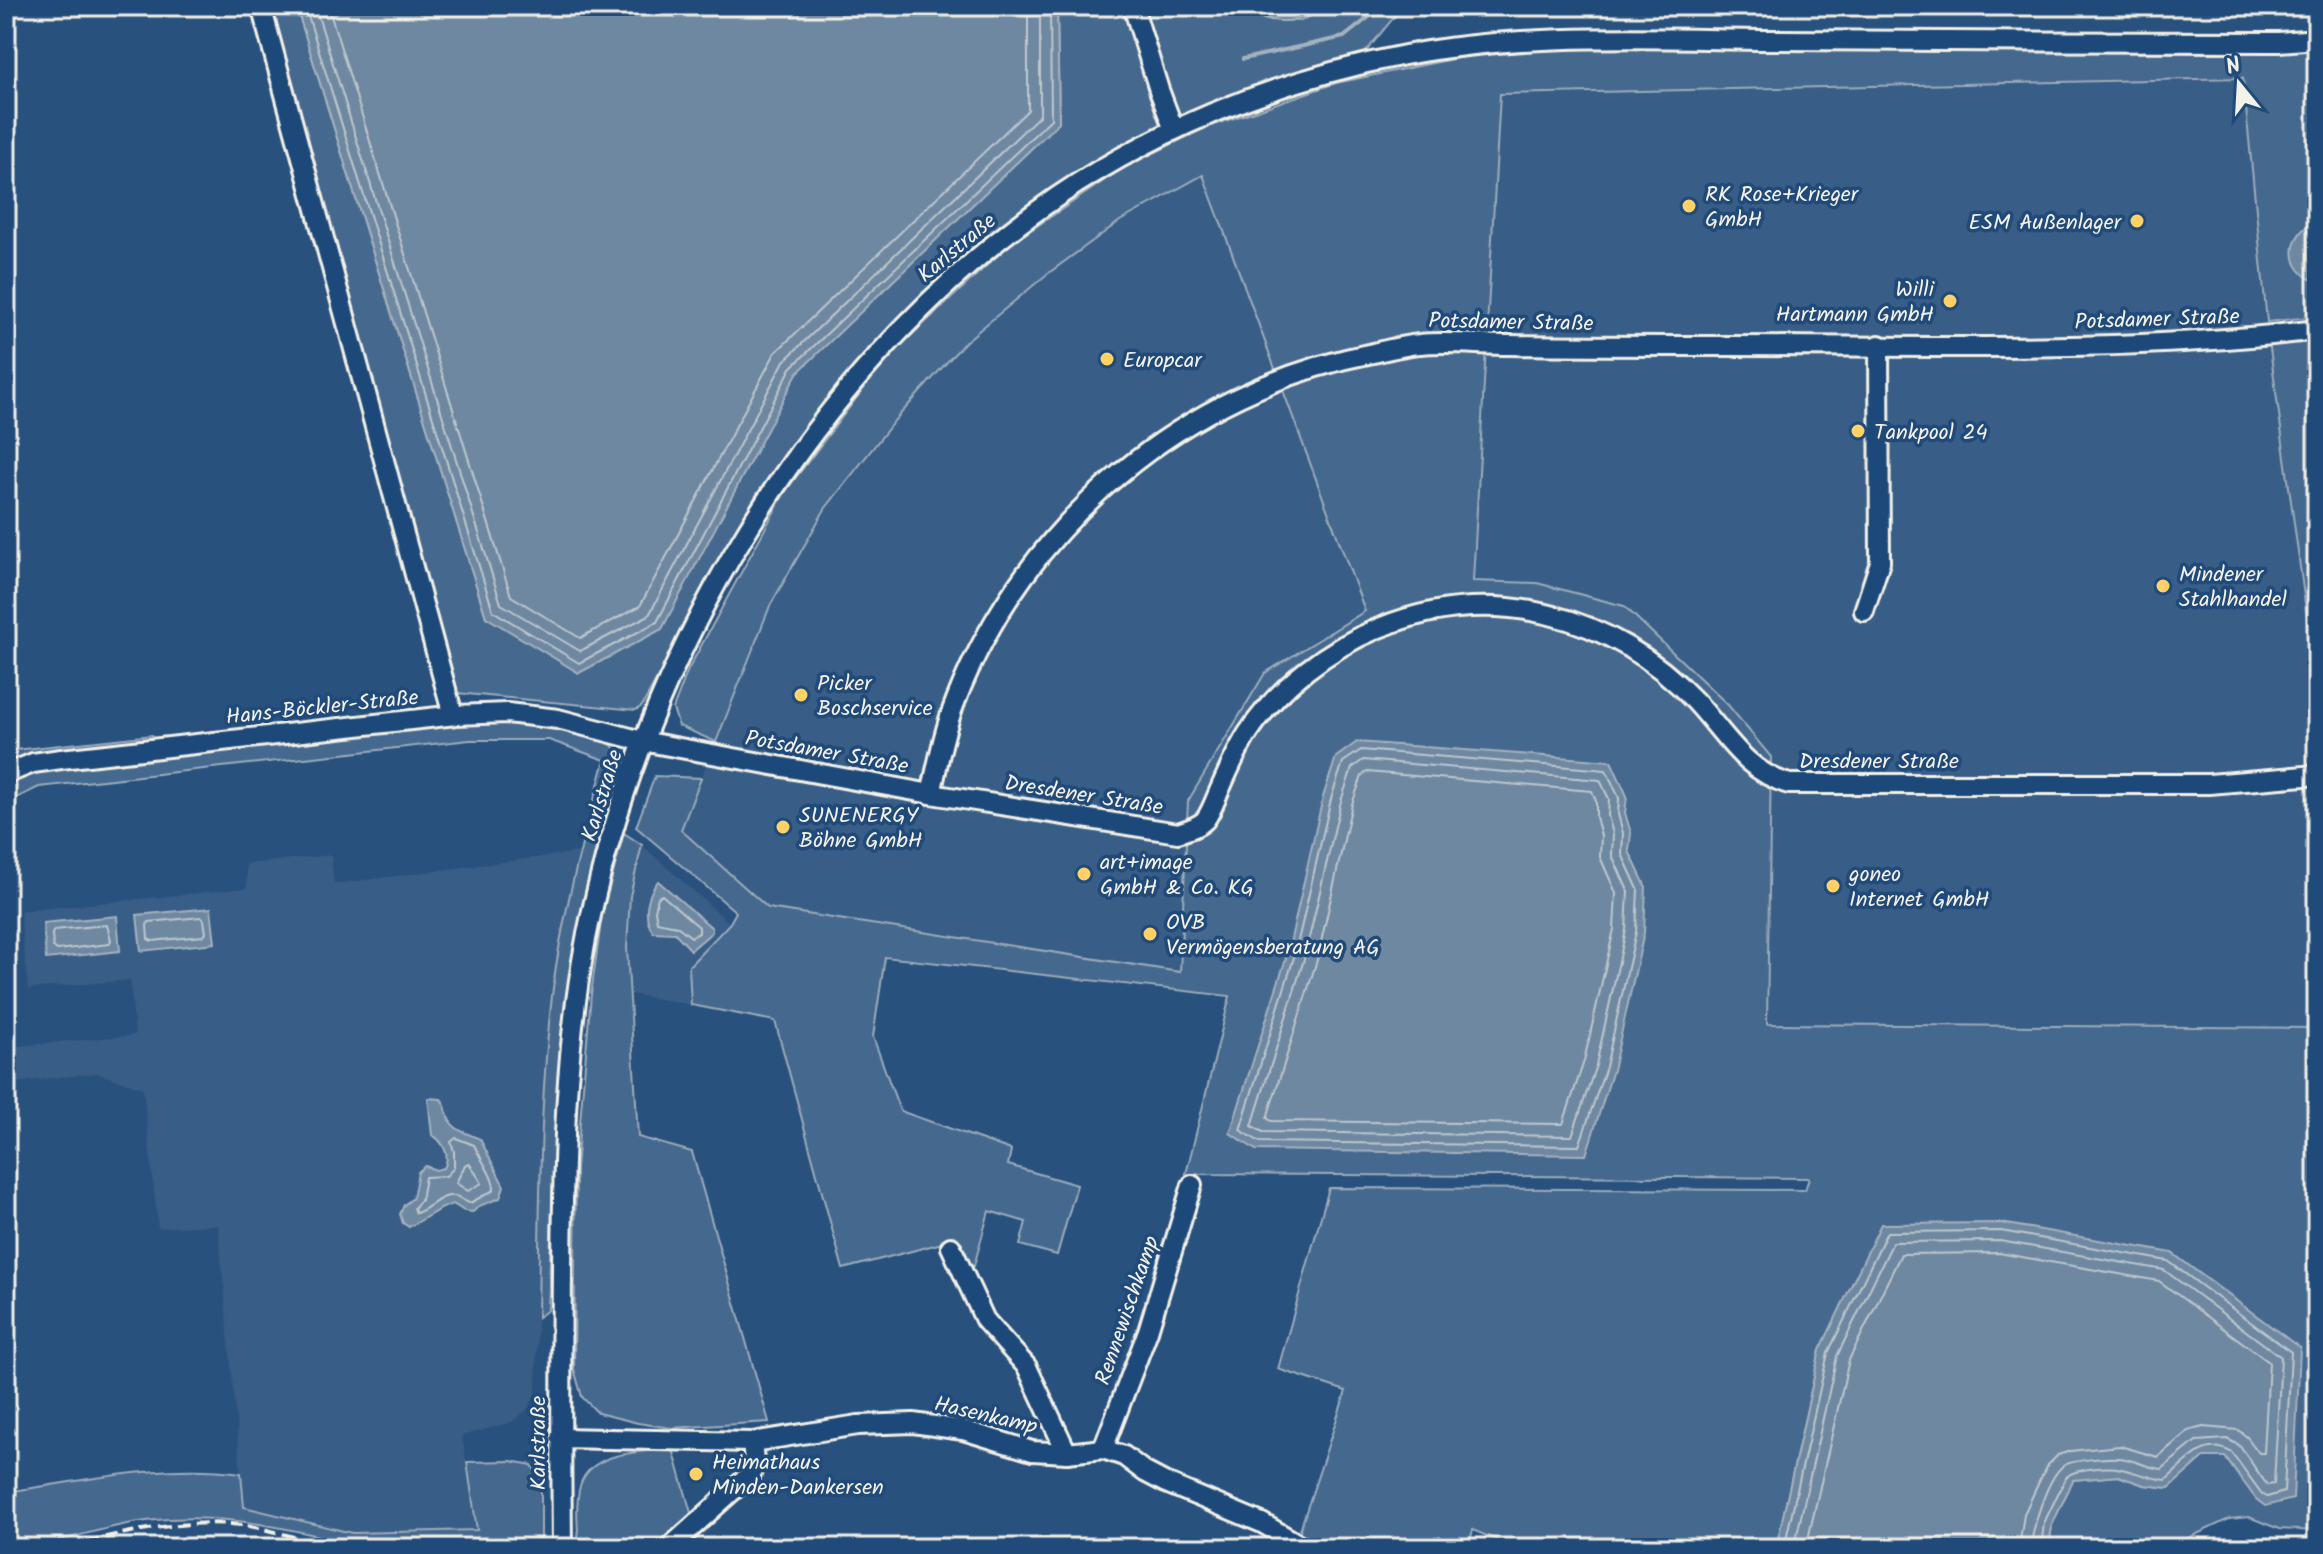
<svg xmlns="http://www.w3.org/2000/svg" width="2323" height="1554" viewBox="0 0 2323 1554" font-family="Kalam,sans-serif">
	<rect width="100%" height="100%" fill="#28517e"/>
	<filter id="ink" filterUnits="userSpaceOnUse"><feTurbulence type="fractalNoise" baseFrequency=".0125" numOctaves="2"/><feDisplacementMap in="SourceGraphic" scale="16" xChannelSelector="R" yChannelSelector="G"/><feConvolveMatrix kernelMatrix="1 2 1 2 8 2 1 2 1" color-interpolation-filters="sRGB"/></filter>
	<g filter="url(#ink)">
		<!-- built -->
		<g fill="#375d86">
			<polygon points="2244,78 2269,341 2317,690 2317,1028 1767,1024 1770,757 1473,582 1500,94"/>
			<polygon points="1203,175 1366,611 1265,673 1189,801 1180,972 768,908 680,830 770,606 825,509 895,420 965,342 1046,275 1120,221"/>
			<polygon points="642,845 730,923 689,966 691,1005 631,994 627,948 630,896"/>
			<polygon points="579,852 556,967 541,1138 536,1392 528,1409 512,1422 462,1436 478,1530 352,1533 244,1507 218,1225 158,1228 143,1088 96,1073 6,1084 6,1047 135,1035 130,980 28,989 20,911 247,888 246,864 331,855 334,884"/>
		</g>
		<!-- green -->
		<g fill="#45688e" stroke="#9cacbb" stroke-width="2">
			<polygon points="266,6 296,6 486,617 662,628 797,373 1059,122 1057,6 1236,6 1266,20 1301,21 1330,6 1403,6 1365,53 1278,78 1190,111 1099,160 1003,223 923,294 851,371 800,438 729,549 642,706 636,710 457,693 451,688"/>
			<polygon points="1587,47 2245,53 2317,48 2317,316 2267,322 2243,78 1500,94 1473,581 1537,583 1624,606 1728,705 1771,757 1767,1024 2317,1028 2317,1531 2279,1529 2249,1517 2229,1519 2167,1548 2049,1548 2052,1525 2073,1480 2118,1476 2144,1485 2169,1488 2204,1457 2225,1457 2241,1480 2300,1348 1820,1350 1776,1548 1516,1548 1473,1530 1468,1548 1316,1548 1298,1536 1346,1391 1278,1369 1329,1188 1805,1190 1809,1178 1186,1174 1230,996 885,957 873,1037 900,1111 1011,1150 1008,1165 1077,1185 1057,1255 1020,1245 1026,1222 989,1211 974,1266 966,1283 946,1242 843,1269 775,1021 691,1005 689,966 730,923 736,912 636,827 655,776 701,778 681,830 768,908 1180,972 1188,801 1265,673 1365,611 1203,175 1120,221 1046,275 965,342 895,420 825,509 770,606 716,742 679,726 673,709 688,670 785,492 887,358 1009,245 1123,168 1205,128 1336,83 1472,55"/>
			<polygon points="2317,334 2317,691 2269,341"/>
			<path d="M 473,720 L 518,720 L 590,733 L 612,745 L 618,754 L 619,767 L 600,829 L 578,936 L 557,1085 L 548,1310 L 538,1317 C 540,1200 539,1082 556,966 C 567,896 586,828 605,760 L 549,740 L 470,740 L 39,787 L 6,803 L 6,780 L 61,764 Z"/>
			<polygon points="152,735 152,738 20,757 6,763 6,751"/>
			<polygon points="624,833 642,845 630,896 627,948 638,1137 692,1152 769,1422 671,1428 638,1423 598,1413 582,1397 574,1369 576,1169 591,994 602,915"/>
			<path d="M 673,1449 L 693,1520 L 664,1548 L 579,1548 C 578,1528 575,1505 580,1486 C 590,1450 644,1452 673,1449 Z"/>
			<path d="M 511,1461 L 532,1465 L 541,1482 L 541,1548 L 357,1548 L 348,1543 C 280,1526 216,1512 146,1521 C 102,1526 48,1548 6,1548 L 6,1492 C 83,1481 164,1462 241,1473 L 244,1507 L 352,1533 L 477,1530 L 467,1462 Z"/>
		</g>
		<!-- water -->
		<g fill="#6e88a2" stroke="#a4b2be" stroke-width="2">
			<polygon points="296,6 1057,6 1059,122 797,373 662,629 579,673 486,617"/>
			<path d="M 1236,6 L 1330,6 C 1289,27 1277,25 1236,6 Z"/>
			<path d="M 2317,221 L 2317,282 C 2285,271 2286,233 2317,221 Z"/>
			<polygon points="1357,742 1611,761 1627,796 1625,813 1631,833 1629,851 1646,887 1644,933 1613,1070 1586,1155 1256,1150 1230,1133 1288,952 1323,797 1336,757"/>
			<path d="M 658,881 L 712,928 L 712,932 L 691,950 L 675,933 L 653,932 C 642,916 647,895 658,881 Z"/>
			<polygon points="211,908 215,943 141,951 137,915"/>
			<polygon points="117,916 120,951 46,959 43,923"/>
			<path d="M 428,1098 L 441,1099 C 446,1105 446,1110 448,1117 C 453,1131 468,1133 480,1139 L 504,1186 L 500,1198 L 479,1206 L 473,1212 L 464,1211 L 453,1204 C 438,1208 423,1220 409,1227 L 403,1223 L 400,1214 L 404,1205 L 413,1198 L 418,1172 L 425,1166 L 436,1170 L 444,1168 C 451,1156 443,1141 432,1135 Z"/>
			<polygon points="2001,1223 2172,1253 2300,1348 2293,1499 2265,1506 2256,1499 2225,1457 2204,1457 2169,1488 2144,1485 2118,1476 2073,1480 2052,1525 2049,1548 1776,1548 1820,1350 1881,1224"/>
		</g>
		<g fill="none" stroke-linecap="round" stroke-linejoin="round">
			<!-- shore -->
			<g stroke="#bec7cc" stroke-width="2">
				<polyline points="305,6 493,611 579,663 657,622 791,368 1051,119 1050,6"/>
				<polyline points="315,6 501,604 580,651 649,615 784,361 1040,115 1040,6"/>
				<polyline points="328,6 511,596 580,638 640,606 775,353 1028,110 1028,6"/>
				<polygon points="1361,750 1606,770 1619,798 1618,814 1623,833 1622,854 1638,889 1636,932 1606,1067 1579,1146 1260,1142 1240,1130 1295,954 1331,799 1343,762"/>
				<polygon points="1363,760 1600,780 1609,799 1608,816 1613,834 1612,855 1628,891 1626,930 1596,1065 1572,1136 1263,1132 1252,1126 1305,956 1341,801 1352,768"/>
				<polygon points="1367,772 1592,791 1596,801 1596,817 1601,836 1600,857 1616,893 1614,929 1584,1061 1563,1124 1271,1121 1267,1118 1317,960 1352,804 1362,776"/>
				<polygon points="662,895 699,927 699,933 691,937 677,926 657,922 655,911 658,897"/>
				<polygon points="201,917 204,920 206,933 203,936 152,941 148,939 147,925 149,922"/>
				<polygon points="107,925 111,940 109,944 57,950 53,947 52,934 54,930"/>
				<path d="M 456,1138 L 474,1145 C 480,1158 495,1179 494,1190 L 470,1203 C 465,1202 462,1199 458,1197 C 442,1191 429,1210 416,1213 L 414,1208 L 421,1200 L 425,1177 L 446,1176 L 454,1168 L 454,1151 L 451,1142 Z"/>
				<polygon points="469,1163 482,1183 468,1191 456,1183 465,1165"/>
				<path d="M 1784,1548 L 1828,1353 L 1887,1232 L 2001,1231 L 2168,1261 L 2291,1352 L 2284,1492 L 2267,1497 L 2262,1494 L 2232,1453 C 2205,1435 2184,1465 2166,1480 C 2150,1478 2137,1473 2122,1469 C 2109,1466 2076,1468 2066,1477 L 2044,1523 L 2041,1548"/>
				<path d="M 1794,1548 L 1837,1356 L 1893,1242 L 2000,1241 L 2164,1270 L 2281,1357 L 2274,1484 L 2267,1485 L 2239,1445 L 2227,1439 L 2196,1441 L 2162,1469 C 2147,1468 2134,1459 2119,1458 C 2108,1457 2071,1460 2063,1466 C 2047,1478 2032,1529 2031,1548"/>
				<polyline points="1806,1548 1849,1360 1901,1254 1999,1253 2159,1281 2269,1362 2264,1453 2259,1453 2247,1437 2238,1430 2203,1427 2188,1431 2158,1457 2120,1446 2070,1451 2058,1455 2046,1467 2024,1514 2019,1548"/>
			</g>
			<!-- stream -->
			<polyline stroke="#a4b2be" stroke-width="4" points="1243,59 1344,37 1383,6"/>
			<defs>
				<g id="minor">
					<polyline points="261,6 453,715"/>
					<polyline points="1133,6 1159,90 1174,130"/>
					<polyline points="1864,611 1880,562 1879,345"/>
					<path d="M 6,774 L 33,763 L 61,759 L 456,715 L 507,713 L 558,719 L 642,741 L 734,758 L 931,794 L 1178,833 C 1187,830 1198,827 1205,820 C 1212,811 1216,797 1221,787 C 1229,769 1237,750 1248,733 C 1279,686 1328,649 1379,628 C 1492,582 1613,614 1695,701 C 1725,733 1744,771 1789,784 L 2209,784 L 2317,775"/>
					<path d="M 931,794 C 938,763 944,730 956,700 C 1026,522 1185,389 1373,353 C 1388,350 1404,345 1420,344 C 1449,341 1480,345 1509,345 C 1574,346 1638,346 1703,346 C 1908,345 2114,355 2317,330"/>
					<polyline points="951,1247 985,1320 1027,1367 1067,1453"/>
					<polyline points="560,1438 752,1442 858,1425 913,1423 963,1430 1032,1451 1067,1453 1103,1449 1124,1456 1145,1472 1166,1483 1262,1523 1305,1548"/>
					<polyline points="1103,1449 1148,1331 1192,1185"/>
					<path d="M 562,1548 C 561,1455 561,1363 562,1270 C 563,1159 565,1048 586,939 C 641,661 806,378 1037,211 C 1144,133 1275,80 1405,55 C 1528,32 1655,39 1779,40 C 1946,41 2112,42 2279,42 L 2317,39"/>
					<polyline points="669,1548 751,1474 754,1461 752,1442"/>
				</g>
			</defs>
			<!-- minor casing -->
			<use href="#minor" stroke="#f4f1e8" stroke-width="24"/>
			<!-- minor -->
			<use href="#minor" stroke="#1f4a7a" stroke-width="18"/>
			<!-- rail -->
			<path stroke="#f4f1e8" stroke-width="4" stroke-dasharray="12 6" stroke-linecap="butt" d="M 52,1548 C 116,1536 183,1516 249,1526 C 276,1531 301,1539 327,1548"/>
		</g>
	</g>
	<!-- markers -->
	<g fill="#ffd166" stroke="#1f4a7a" stroke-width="3">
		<circle cx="1689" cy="206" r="8"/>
		<circle cx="2137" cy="221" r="8"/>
		<circle cx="1950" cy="301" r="8"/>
		<circle cx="1107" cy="359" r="8"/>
		<circle cx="1858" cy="431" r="8"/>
		<circle cx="2163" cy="586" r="8"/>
		<circle cx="801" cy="695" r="8"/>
		<circle cx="783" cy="827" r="8"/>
		<circle cx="1084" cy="874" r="8"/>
		<circle cx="1833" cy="886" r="8"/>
		<circle cx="1150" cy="934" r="8"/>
		<circle cx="696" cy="1474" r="8"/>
	</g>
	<g text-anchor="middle" stroke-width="7" stroke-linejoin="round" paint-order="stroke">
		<!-- poi labels -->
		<g font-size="22" fill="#f4f1e8" stroke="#1f4a7a" text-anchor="start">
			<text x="1705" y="201">RK Rose+Krieger<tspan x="1705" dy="25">GmbH</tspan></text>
			<text x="2121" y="229" text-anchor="end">ESM Außenlager</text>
			<text x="1934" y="296" text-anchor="end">Willi<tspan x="1934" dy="25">Hartmann GmbH</tspan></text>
			<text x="1123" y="367">Europcar</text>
			<text x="1874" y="439">Tankpool 24</text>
			<text x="2179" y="581">Mindener<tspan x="2179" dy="25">Stahlhandel</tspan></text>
			<text x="817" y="690">Picker<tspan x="817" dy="25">Boschservice</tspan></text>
			<text x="799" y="822">SUNENERGY<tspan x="799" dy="25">Böhne GmbH</tspan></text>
			<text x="1100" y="869">art+image<tspan x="1100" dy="25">GmbH &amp; Co. KG</tspan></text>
			<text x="1849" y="881">goneo<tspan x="1849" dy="25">Internet GmbH</tspan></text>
			<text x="1166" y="929">OVB<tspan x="1166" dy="25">Vermögensberatung AG</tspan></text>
			<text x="712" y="1469">Heimathaus<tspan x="712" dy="25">Minden-Dankersen</tspan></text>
		</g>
		<!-- street labels -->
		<g font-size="22" fill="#f4f1e8" stroke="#1f4a7a">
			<text transform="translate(956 247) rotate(-40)" y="8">Karlstraße</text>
			<text transform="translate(2157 318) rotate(-2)" y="8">Potsdamer Straße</text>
			<text transform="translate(1511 321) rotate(1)" y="8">Potsdamer Straße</text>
			<text transform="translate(322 706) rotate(-6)" y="8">Hans-Böckler-Straße</text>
			<text transform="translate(827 751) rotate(10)" y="8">Potsdamer Straße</text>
			<text x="1879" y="768">Dresdener Straße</text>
			<text transform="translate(1084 794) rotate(9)" y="8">Dresdener Straße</text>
			<text transform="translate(601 795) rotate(-73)" y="8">Karlstraße</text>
			<text transform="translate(1126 1310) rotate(-71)" y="8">Rennewischkamp</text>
			<text transform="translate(986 1414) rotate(13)" y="8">Hasenkamp</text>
			<text transform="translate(537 1443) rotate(-90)" y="8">Karlstraße</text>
		</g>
	</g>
	<!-- margin -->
	<rect width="2323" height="1554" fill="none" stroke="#1f4a7a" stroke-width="32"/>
	<rect x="16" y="16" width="2291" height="1522" fill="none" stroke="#f4f1e8" stroke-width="3" filter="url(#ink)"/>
	<!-- north arrow -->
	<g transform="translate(2239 84) rotate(342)" stroke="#1f4a7a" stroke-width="6" paint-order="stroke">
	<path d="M0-6L14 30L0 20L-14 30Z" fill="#f4f1e8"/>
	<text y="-12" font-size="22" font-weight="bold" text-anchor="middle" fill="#f4f1e8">N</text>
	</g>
</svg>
